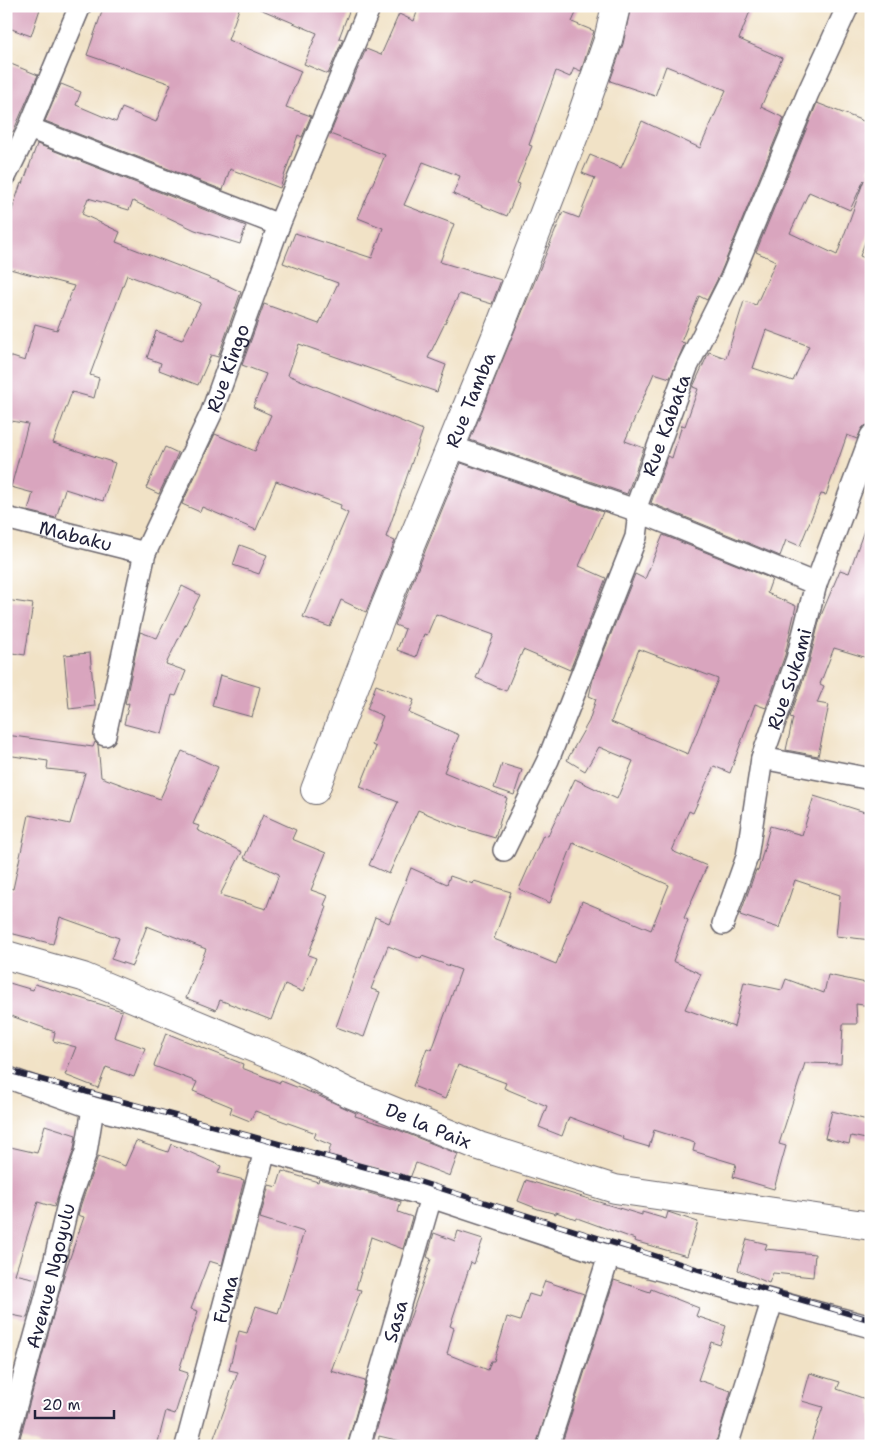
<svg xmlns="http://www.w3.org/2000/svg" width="877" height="1452" viewBox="0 0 877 1452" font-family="'Shantell Sans',sans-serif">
	<rect width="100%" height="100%" fill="#fff"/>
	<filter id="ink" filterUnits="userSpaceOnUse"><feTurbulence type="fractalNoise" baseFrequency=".02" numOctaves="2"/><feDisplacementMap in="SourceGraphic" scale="10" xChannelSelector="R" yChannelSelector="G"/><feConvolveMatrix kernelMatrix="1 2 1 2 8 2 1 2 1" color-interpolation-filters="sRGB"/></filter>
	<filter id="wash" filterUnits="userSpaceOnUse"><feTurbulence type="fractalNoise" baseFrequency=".0096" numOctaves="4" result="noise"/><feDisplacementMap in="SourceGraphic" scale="20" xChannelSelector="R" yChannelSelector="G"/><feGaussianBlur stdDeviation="1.12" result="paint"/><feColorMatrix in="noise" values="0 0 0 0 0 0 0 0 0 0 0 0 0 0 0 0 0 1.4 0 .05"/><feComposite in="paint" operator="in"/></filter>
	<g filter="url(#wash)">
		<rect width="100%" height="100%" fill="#f1e2c6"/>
		<g id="blocks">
			<!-- building -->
			<g fill="#d9a5be" fill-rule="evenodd">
				<polygon points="6,6 41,6 31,36 6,27"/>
				<polygon points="104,6 240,6 228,40 301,71 286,107 311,116 302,137 298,135 280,188 230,169 223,190 45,121 61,84 81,92 76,105 116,122 122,108 156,122 171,84 87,55"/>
				<polygon points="253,6 351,6 339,38 343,39 328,74 304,64 317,33"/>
				<polygon points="419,6 579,6 572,22 594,31 581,71 574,68 570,77 556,71 529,145 532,146 517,183 520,184 507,216 453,194 460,176 423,162 404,205 454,224 440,262 501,280 492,304 459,294 428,358 446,365 437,392 299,344 288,375 423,430 386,537 395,541 366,612 341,600 330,627 303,617 348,513 340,509 341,505 276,481 256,530 202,507 200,512 182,504 215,434 255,451 271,415 253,407 266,374 242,365 264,304 319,324 338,283 283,263 295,233 372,258 383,228 358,218 385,155 330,134 366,49 381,55 399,14 414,21"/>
				<polygon points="631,6 752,6 739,39 782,58 761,107 784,118 720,274 707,300 699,296 681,342 685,343 670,378 654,373 625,441 644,448 627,494 470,440 563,212 579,218 595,178 582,173 590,155 621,168 642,121 700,148 726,90 666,66 655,96 610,81 623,44"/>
				<polygon points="6,62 38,75 13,132 6,130"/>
				<path d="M 817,103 L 871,124 L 871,165 L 868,170 L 871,170 L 871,225 L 860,256 L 871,261 L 871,424 L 863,427 L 857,439 L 847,435 L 826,495 L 821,494 L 800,546 L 786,540 L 780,556 L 651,503 L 668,456 L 672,458 L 682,425 L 685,426 L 698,389 L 693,387 L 709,352 L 726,358 L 744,301 L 756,305 L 776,261 L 756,252 ZM 864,180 L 837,255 L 790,233 L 809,192 L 850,210 ZM 766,330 L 809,346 L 793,381 L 753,368 Z"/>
				<polygon points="37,144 246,226 240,244 195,230 133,201 129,210 88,198 82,214 120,232 116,242 220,282 241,292 218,357 211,355 198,385 159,370 161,363 147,358 156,331 182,340 201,303 127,275 90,375 99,378 94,398 72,392 53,443 115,463 103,501 65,489 56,518 28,511 33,493 11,487 28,424 6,420 6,355 25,361 35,324 57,330 74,286 6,268 6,228 21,183 23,184"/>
				<polygon points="165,447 178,453 159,494 146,488"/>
				<polygon points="461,463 603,512 579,566 606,578 570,670 523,650 506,691 476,678 494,635 436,614 427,635 424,634 416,657 397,650 405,629 395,625"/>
				<polygon points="868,519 871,520 871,659 834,648 820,684 824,686 817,703 829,705 818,756 786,750 793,718 790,717 809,663 820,618 840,570 849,573"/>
				<path d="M 663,535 L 772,579 L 767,593 L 796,606 L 785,655 L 766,708 L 755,704 L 730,773 L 714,766 L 693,813 L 689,811 L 672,851 L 707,866 L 684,918 L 688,920 L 673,961 L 701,974 L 685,1009 L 734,1027 L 744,982 L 782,990 L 786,979 L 824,993 L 828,975 L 871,984 L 871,1006 L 856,1004 L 857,1024 L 843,1024 L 841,1064 L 805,1063 L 779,1144 L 786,1146 L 774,1189 L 733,1177 L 736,1164 L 693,1151 L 695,1143 L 654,1130 L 649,1147 L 622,1139 L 623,1137 L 569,1117 L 562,1136 L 539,1127 L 547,1106 L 504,1088 L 506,1083 L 458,1065 L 445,1099 L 413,1086 L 427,1048 L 432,1050 L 461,970 L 422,956 L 421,959 L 388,946 L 371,989 L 380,992 L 364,1037 L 336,1027 L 375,917 L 389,923 L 411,868 L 447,884 L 450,876 L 473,884 L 474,881 L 511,892 L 494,939 L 556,964 L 582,901 L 651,930 L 669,885 L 573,843 L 550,903 L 519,889 L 543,835 L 548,836 L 575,779 L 617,799 L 633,761 L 599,747 L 585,771 L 567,760 L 589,721 L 596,699 L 589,696 L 593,679 L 635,574 L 645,579 ZM 639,649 L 718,679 L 688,754 L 611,722 Z"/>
				<polygon points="240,545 267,555 259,574 233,565"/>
				<polygon points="182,586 200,595 166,664 186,671 176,696 172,695 162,734 124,724 129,703 125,704 140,632 157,638"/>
				<polygon points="6,600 33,604 25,655 6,652"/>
				<polygon points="90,653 95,706 69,709 64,655"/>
				<polygon points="220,675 260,687 252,717 212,706"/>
				<polygon points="376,685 414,700 409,713 459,735 444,772 507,798 495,838 456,826 418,810 389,874 369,865 398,802 360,787 376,747 372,745 383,716 367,709"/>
				<polygon points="6,735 93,747 95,742 98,745 101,777 160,799 182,751 218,767 193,824 199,826 197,830 242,852 220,895 266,909 279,874 244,858 263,815 296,830 292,839 326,853 311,890 328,896 324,905 327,907 308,955 316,958 303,992 285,984 271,1020 220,1000 216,1010 186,998 206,949 147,926 132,966 111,959 119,938 60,917 53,944 6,932 6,887 13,889 29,815 70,824 85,773 47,769 48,761 6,755"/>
				<polygon points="502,764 522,770 514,795 494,788"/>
				<polygon points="814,796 871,814 871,940 836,936 840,895 795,880 779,928 740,915 756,870 758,871 770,826 802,835"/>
				<polygon points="6,982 33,990 35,984 122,1011 114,1037 145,1048 134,1077 106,1067 98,1088 65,1075 76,1047 53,1041 55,1032 6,1014"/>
				<polygon points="166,1033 243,1064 242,1068 280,1083 281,1081 317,1095 356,1113 355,1116 396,1129 458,1154 450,1176 416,1163 410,1178 328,1155 331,1145 314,1138 316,1133 255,1111 250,1121 230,1113 232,1107 193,1091 197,1082 154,1066"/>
				<polygon points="832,1111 871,1121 871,1140 851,1136 849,1144 825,1138"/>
				<polygon points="45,1125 76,1135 74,1149 54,1207 38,1202 15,1274 37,1279 27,1318 6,1314 6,1146 37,1153"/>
				<polygon points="136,1141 168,1152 171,1144 221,1166 218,1173 244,1180 222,1265 209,1261 191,1309 198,1311 179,1370 188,1373 175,1414 166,1411 157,1446 42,1446 20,1438 64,1275 84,1217 78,1215 81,1204 98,1156 125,1166"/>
				<polygon points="282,1171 318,1182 319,1179 401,1202 398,1212 412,1217 403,1249 371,1237 356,1289 361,1290 331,1371 365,1381 347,1446 211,1446 238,1372 229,1370 239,1331 247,1333 256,1306 278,1313 304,1232 260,1218 269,1185 277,1187"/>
				<polygon points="526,1180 642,1215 642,1212 666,1219 668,1212 698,1222 687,1256 634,1241 635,1239 577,1218 576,1219 556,1212 556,1214 538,1209 518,1201"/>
				<polygon points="458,1231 483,1239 474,1264 471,1262 450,1326 454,1328 447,1354 488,1370 491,1361 494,1361 507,1317 520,1321 529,1294 539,1297 545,1281 584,1294 536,1446 422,1446 379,1436 378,1446 372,1446 403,1338 431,1259 427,1257 434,1233 455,1241"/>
				<polygon points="747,1239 767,1244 765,1249 815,1254 813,1277 773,1273 769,1283 738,1270"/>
				<polygon points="614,1280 650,1292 651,1289 699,1308 696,1316 726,1326 720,1345 711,1342 698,1380 731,1391 715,1446 561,1446"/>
				<polygon points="810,1373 840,1382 837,1389 871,1401 871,1446 810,1446 823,1407 802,1401"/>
			</g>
		</g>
	</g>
	<g filter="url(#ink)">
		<use href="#blocks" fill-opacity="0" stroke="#6a656c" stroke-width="1"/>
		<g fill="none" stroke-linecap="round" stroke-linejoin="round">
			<defs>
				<g id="street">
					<polyline points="29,128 279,225"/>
					<polyline points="6,175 29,128 80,6"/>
					<polyline points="452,447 635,510 816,584"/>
					<path id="s1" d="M 6,518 L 145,553"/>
					<path id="s2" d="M 105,735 L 145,553 L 211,414 L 279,225 L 370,6"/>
					<polyline points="762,758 871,779"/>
					<path id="s3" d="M 504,850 L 548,760 L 636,537 L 638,521 L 635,510 L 687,367 L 731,279 L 808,93 L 848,6"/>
					<path id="s4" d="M 723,924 L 747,857 L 762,758 L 797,659 L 816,584 L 871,436"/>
					<polyline points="6,1077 93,1108 265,1151 431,1197 609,1256 871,1327"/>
					<path id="s5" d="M 6,1442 L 47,1293 L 69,1200 L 86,1152 L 93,1108"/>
					<path id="s6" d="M 186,1446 L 265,1151"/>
					<path id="s7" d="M 359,1446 L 431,1197"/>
					<polyline points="548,1446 609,1256"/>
					<polyline points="727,1446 772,1302"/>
				</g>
				<g id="secondary">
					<path id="s8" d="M 315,790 L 385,607 L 501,324 L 580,120 L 608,40 L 616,6"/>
					<path id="s9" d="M 6,955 L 83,977 L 287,1062 L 349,1093 L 479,1146 L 615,1189 L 871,1226"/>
				</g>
			</defs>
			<!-- street casing -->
			<use href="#street" stroke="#6a656c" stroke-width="24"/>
			<!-- secondary casing -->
			<use href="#secondary" stroke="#6a656c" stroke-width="30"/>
			<!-- street -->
			<use href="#street" stroke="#fff" stroke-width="21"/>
			<!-- secondary -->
			<use href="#secondary" stroke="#fff" stroke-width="28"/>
			<defs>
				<polyline id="rail" points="6,1070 417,1181 729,1279 871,1320"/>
			</defs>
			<!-- rail casing -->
			<use href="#rail" stroke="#22223b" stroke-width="5.5"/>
			<!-- rail -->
			<use href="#rail" stroke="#fff" stroke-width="4" stroke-dasharray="11" stroke-linecap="butt"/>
		</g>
	</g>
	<g text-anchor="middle" stroke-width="5" stroke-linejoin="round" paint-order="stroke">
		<!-- street labels -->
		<g font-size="19" fill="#22223b" stroke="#fff">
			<text dy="7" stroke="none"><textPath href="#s2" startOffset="389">Rue Kingo</textPath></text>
			<text dy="7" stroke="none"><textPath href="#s8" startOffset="420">Rue Tamba</textPath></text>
			<text dy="7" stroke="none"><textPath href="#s3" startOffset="458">Rue Kabata</textPath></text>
			<text dy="7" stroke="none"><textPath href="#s1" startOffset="72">Mabaku</textPath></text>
			<text dy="7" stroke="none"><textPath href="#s4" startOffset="255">Rue Sukami</textPath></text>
			<text dy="7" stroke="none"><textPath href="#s9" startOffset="456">De la Paix</textPath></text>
			<text dy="7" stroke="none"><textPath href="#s5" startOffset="172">Avenue Ngoyulu</textPath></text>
			<text dy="7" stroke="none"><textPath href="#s6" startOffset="152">Fuma</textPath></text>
			<text dy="7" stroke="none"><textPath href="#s7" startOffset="130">Sasa</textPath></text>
		</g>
	</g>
	<!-- margin -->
	<rect width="877" height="1452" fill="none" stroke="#fff" stroke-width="25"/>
	<!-- scale -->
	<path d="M35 1410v8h79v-8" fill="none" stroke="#22223b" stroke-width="2.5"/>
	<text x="42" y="1410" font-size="15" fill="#22223b" stroke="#ffffff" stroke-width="4" paint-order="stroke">20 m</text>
</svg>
